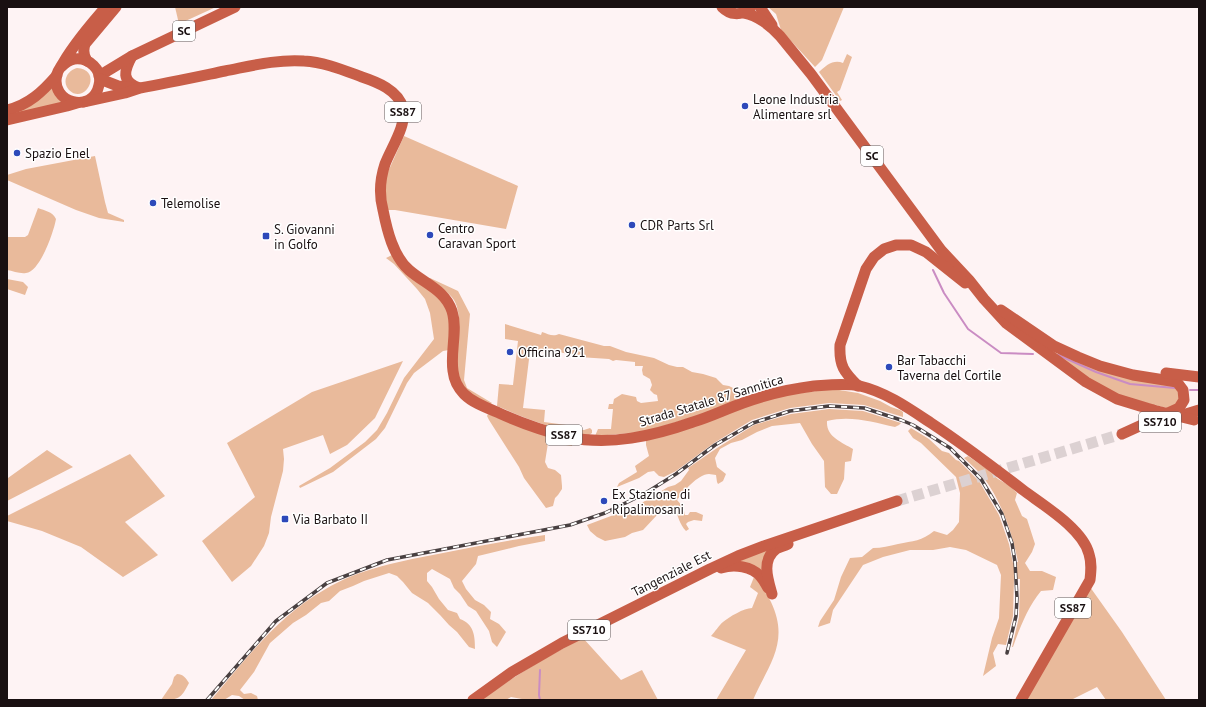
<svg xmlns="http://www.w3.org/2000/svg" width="1206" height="707" viewBox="0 0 1206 707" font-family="'PT Sans',sans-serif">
	<rect width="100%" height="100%" fill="#fef3f4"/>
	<!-- green -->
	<g fill="#e9ba9b">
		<polygon points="175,7 216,7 179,24"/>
		<polygon points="768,7 844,7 822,60 815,67 781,30 776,14"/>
		<path d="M 847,54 L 852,57 L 840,90 L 837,92 L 842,100 L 840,101 L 819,72 C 826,65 834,59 843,63 Z"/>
		<path d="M 77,68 C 104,70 85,106 69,90 C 61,81 68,70 77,68 Z"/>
		<polygon points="54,83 67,103 16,114"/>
		<polygon points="404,136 518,186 506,229 395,210 386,210 385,191 387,174"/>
		<polygon points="95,156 105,202 108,213 124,220 124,222 99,218 76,210 7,180 7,175 26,169"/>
		<path d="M 38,208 C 45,211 52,211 56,219 C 54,231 40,272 26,273 C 20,274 13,271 7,270 L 7,237 L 25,237 L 28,235 Z"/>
		<polygon points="392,255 443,302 449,313 449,350 443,351 414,373 407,383 385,428 376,439 333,472 300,488 299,486 330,468 365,442 377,430 387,413 404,378 434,339 430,313 425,299 417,289 394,264 386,258"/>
		<path d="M 430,278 L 458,291 L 470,314 L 464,380 L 467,388 L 492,403 L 489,405 C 480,401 467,394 462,385 C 454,370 458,344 459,327 C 459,319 459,308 454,300 C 448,291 437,285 428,279 Z"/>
		<polygon points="7,279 23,282 28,287 25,295 7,289"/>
		<path d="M 505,324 L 541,335 L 542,332 C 548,334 553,337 559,334 L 604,346 L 610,346 L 626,352 L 654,358 L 669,365 L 677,367 L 683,367 L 692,372 L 703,374 L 716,378 L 723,385 L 729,386 L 735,389 L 739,397 L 735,401 L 722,408 L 644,432 L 595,436 L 598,429 L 611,429 L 613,409 L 608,409 L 609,404 L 613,404 L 614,399 L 622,394 L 636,397 L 637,401 L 641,403 L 658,401 L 657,395 L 654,394 L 650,390 L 652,385 L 650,379 L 643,375 L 642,370 L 643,366 L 635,366 L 635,362 L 616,360 L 613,361 L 609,359 L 579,357 L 579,355 L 556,352 L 555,354 L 530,351 L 523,408 L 545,410 L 544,422 L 574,426 L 574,429 L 584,430 L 590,428 L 592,430 L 592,433 L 589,435 C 554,430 530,420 497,406 L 499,384 L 513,385 L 518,341 L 505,339 Z"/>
		<path d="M 1059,354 L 1175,386 C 1181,397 1181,400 1171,409 L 1114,395 L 1058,358 Z"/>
		<polygon points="403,361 375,418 347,445 330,454 323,435 283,449 284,459 283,471 271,517 269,533 264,546 251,566 232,582 202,541 255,497 227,443 312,392"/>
		<polygon points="833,389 858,393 880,401 891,407 900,410 903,412 903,417 864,405 829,403 790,408 752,420 714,443 676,471 664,477 659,476 654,471 648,472 639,478 617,487 619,483 637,472 635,466 649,456 646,445 646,439 783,395"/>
		<path d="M 829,409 L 863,411 L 901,423 L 899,425 L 895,427 C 873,422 850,415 827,421 C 826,437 842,442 853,449 L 851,461 L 845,462 L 844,479 L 837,494 L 831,494 L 825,487 L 824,461 L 812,444 L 800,423 L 772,426 L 757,432 L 742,440 L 731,443 L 720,449 L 715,458 L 717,467 L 726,474 L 723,481 L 718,484 L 717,482 L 716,475 C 714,475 711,474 709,474 C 698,474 683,492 677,500 C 681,504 684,509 685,515 L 688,515 L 690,512 L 696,512 L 703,515 L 702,521 L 694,520 L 688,522 L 686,524 L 689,529 L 686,531 C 679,524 678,515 674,506 L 662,514 L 658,514 L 643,530 L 632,533 L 625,537 L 605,541 L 597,537 L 590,531 L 587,525 L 635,507 L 668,487 L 675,485 L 681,481 L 689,470 L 688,468 L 717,448 L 754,425 L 791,414 Z"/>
		<polygon points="488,414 573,441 572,446 553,443 548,443 545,462 548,468 555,470 561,475 562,486 562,489 558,495 555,498 553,506 546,508 524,478 519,467 489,420 487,416"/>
		<path d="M 911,428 L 929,439 L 942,451 L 949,453 L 956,460 L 959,461 L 979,481 L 999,515 L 1009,544 L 1013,563 L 1018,562 C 1012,532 1002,503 984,478 C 979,471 971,465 964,458 L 968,456 L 987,469 L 998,479 L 1010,486 L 1017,493 L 1015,500 L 1022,516 L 1027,519 L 1035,544 L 1032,552 L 1025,563 L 1030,571 L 1042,571 L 1056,577 L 1053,590 L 1041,591 C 1028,607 1020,627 1013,647 L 1012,647 L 1019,617 L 1020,579 L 1014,579 L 1013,616 L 1006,645 L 998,644 L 993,653 L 996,666 L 983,676 L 992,638 L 999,618 L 1001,575 L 997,565 L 966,550 L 950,547 L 933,550 L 910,550 L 883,557 L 863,565 L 833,610 L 830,623 L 818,627 L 820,621 L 834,600 L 841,577 L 850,558 L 862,557 L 873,548 C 882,548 889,546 898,544 C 913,541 922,541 934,531 L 947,535 L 953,530 L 959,522 L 960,493 L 956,477 L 921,443 L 913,438 L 908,431 Z"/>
		<polygon points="47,450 73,467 7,501 7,477 8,478"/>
		<polygon points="130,454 165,496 125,522 158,555 123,577 81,547 42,531 7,521 7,516"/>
		<path d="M 545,535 L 545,541 L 519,546 L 478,556 L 476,564 L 462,581 L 466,589 L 475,600 L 484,605 L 491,612 L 490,619 L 499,624 L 506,632 L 497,647 L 492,642 L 489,631 L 476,611 L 468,606 L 460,594 L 454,588 L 450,579 L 432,569 L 427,573 L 427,581 L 432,587 L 439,599 L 448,610 L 457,613 L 460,619 C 474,624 475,636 475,649 L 469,647 L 457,632 L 449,625 L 440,615 L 428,603 L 412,593 L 403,582 L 397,576 L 389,573 L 364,581 L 353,586 L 340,591 L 329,601 L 321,603 L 306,615 L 293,623 L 270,643 L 254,672 L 240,690 L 244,694 L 251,693 L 257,696 L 258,700 L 245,700 L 239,696 L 232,695 L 224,700 L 211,700 C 245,660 278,616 324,590 C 360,568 402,561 443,553 C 476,546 510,540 545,535 Z"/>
		<polygon points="773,547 763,574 737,562"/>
		<path d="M 754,577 C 762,584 766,592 771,602 C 790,642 769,664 753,700 L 716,700 L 746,650 L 711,636 C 715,632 719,625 723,622 C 729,617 744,608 752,608 L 758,593 L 750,587 Z"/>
		<polygon points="1090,587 1122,632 1166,700 1106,700 1097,687 1071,700 1025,700"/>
		<path d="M 583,638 L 621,680 L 642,670 L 658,700 L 523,700 L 522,699 L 511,697 L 506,700 L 482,700 C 513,676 548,656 583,638 Z"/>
		<path d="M 177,674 C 183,674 186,678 189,683 C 181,699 178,700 161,700 L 172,684 L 174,677 Z"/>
	</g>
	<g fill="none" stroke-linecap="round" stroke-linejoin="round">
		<!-- stream -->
		<g stroke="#ca8cc3" stroke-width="2">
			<polyline points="933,270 944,293 968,329 1001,353 1033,354"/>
			<polyline points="1058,355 1096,372 1130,384 1175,388"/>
			<polyline points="1190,390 1199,390"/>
			<polyline points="540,670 539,695 540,700"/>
		</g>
		<!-- major-tunnel -->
		<polyline stroke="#dcd1d2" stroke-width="11" stroke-dasharray="11 5.5" stroke-linecap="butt" points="897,501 1122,434"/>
		<!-- major -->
		<g stroke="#c85e48" stroke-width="11">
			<path d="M 722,7 C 730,15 740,16 750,9"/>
			<polyline points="760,7 772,25"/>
			<path d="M 744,13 C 757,15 771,26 780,36 L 811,74 L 941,250 L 969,280 L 984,299 L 1006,323 L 1086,382 L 1117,399 L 1153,410"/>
			<path d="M 132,56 C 124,71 121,81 139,88"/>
			<path d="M 87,61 C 83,55 83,50 85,44 L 116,7"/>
			<path d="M 61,67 C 65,63 69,60 74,59 C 89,57 103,70 99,85 C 93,115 49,103 57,74 C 58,70 61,67 63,63 C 75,43 90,25 106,7"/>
			<polyline points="99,76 132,56 235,7"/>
			<polyline points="100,79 118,86 133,88"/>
			<path d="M 84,102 L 125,93 L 140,88 C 168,83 196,77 225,71 C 251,66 277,59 304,61 C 324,62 343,70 362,77 C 377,82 398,90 403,108 C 407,125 391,148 385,164 C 380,179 379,195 383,210 C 387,230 393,256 409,270 C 425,284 445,290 452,311 C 458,330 450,351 453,371 C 454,380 457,387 464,394 C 473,403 487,408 499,413 C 521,423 544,431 568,437 C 610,446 653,436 693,422 C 710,417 726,409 743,403 C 765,395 790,389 814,386 C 829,385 845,383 860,386 C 886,392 910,409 931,423 C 963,444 993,467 1023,490 C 1043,505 1083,529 1089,554 C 1092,563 1091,571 1090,580 L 1021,700"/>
			<path d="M 7,110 C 29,105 43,91 57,75"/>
			<polyline points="7,120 67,106 77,103"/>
			<polyline points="1001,310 1054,346 1078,357 1100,366 1133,375 1177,382 1183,390 1184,400 1179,408 1122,434"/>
			<polyline points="1166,373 1199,377"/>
			<path d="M 858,386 C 844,372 839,366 840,345 L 866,269 L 874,257 L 884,249 L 896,245 L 911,245 L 926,252 L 965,283"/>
			<polyline points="1176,417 1199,410"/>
			<path d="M 721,568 C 734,564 752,566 761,577 C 764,580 766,585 768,588"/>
			<path d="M 772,594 C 768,580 761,560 776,549 C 779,547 784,546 788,544"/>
			<polyline points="473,700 512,672 562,643 710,569 738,556 764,546 897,501"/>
		</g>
		<defs>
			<polyline id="rail" points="207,700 276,621 327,583 387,560 570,525 605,513 644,494 676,474 715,445 753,423 790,411 829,406 864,408 901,420 913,425 950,448 981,479 1002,514 1012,543 1015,562 1017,598 1016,616 1007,653"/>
		</defs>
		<!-- rail casing -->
		<use href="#rail" stroke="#494041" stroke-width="3.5"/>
		<!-- rail -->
		<use href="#rail" stroke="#fff" stroke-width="2" stroke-dasharray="6" stroke-linecap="butt"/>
		<!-- major-bridge -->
		<polyline stroke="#c85e48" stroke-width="11" points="1153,410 1194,420"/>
	</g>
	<!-- markers -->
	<g fill="#2d49ba" stroke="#fff" stroke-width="1.5">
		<circle cx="745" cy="106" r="4"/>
		<circle cx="17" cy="153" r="4"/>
		<circle cx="153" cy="203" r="4"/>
		<circle cx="632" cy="225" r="4"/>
		<circle cx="430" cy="235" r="4"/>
		<rect x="262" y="232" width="8" height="8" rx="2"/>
		<circle cx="510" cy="352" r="4"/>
		<circle cx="889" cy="367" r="4"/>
		<circle cx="604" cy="501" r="4"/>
		<rect x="281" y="515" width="8" height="8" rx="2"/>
	</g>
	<g text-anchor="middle" stroke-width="3" stroke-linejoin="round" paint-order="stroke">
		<!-- shield labels -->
		<g fill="#fff" stroke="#5e5858" stroke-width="1">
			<rect x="173" y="21" width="22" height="20" rx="3"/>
			<rect x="385" y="102" width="36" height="20" rx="3"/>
			<rect x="861" y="146" width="22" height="20" rx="3"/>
			<rect x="1139" y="412" width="42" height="20" rx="3"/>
			<rect x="546" y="425" width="36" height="20" rx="3"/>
			<rect x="1055" y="598" width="36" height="20" rx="3"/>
			<rect x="568" y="620" width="42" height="20" rx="3"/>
		</g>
		<g font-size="12" font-weight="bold" fill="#191011">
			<text x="184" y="35">SC</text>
			<text x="403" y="116">SS87</text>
			<text x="872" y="160">SC</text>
			<text x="1160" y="426">SS710</text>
			<text x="564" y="439">SS87</text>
			<text x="1073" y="612">SS87</text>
			<text x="589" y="634">SS710</text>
		</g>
		<!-- poi labels -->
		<g font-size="13" fill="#191011" stroke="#fff" text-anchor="start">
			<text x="753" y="104">Leone Industria<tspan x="753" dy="15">Alimentare srl</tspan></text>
			<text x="25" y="158">Spazio Enel</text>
			<text x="161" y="208">Telemolise</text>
			<text x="640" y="230">CDR Parts Srl</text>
			<text x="438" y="233">Centro<tspan x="438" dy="15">Caravan Sport</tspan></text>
			<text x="274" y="234">S. Giovanni<tspan x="274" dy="15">in Golfo</tspan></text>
			<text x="518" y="357">Officina 921</text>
			<text x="897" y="365">Bar Tabacchi<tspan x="897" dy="15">Taverna del Cortile</tspan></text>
			<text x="612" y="499">Ex Stazione di<tspan x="612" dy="15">Ripalimosani</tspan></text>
			<text x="293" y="524">Via Barbato II</text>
		</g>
		<!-- street labels -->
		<g font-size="13" fill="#191011" stroke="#fff">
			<text transform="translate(711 400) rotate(-17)" y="5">Strada Statale 87 Sannitica</text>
			<text transform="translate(671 573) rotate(-27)" y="5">Tangenziale Est</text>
		</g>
	</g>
	<!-- border -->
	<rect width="1206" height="707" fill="none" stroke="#191011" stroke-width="16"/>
</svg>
